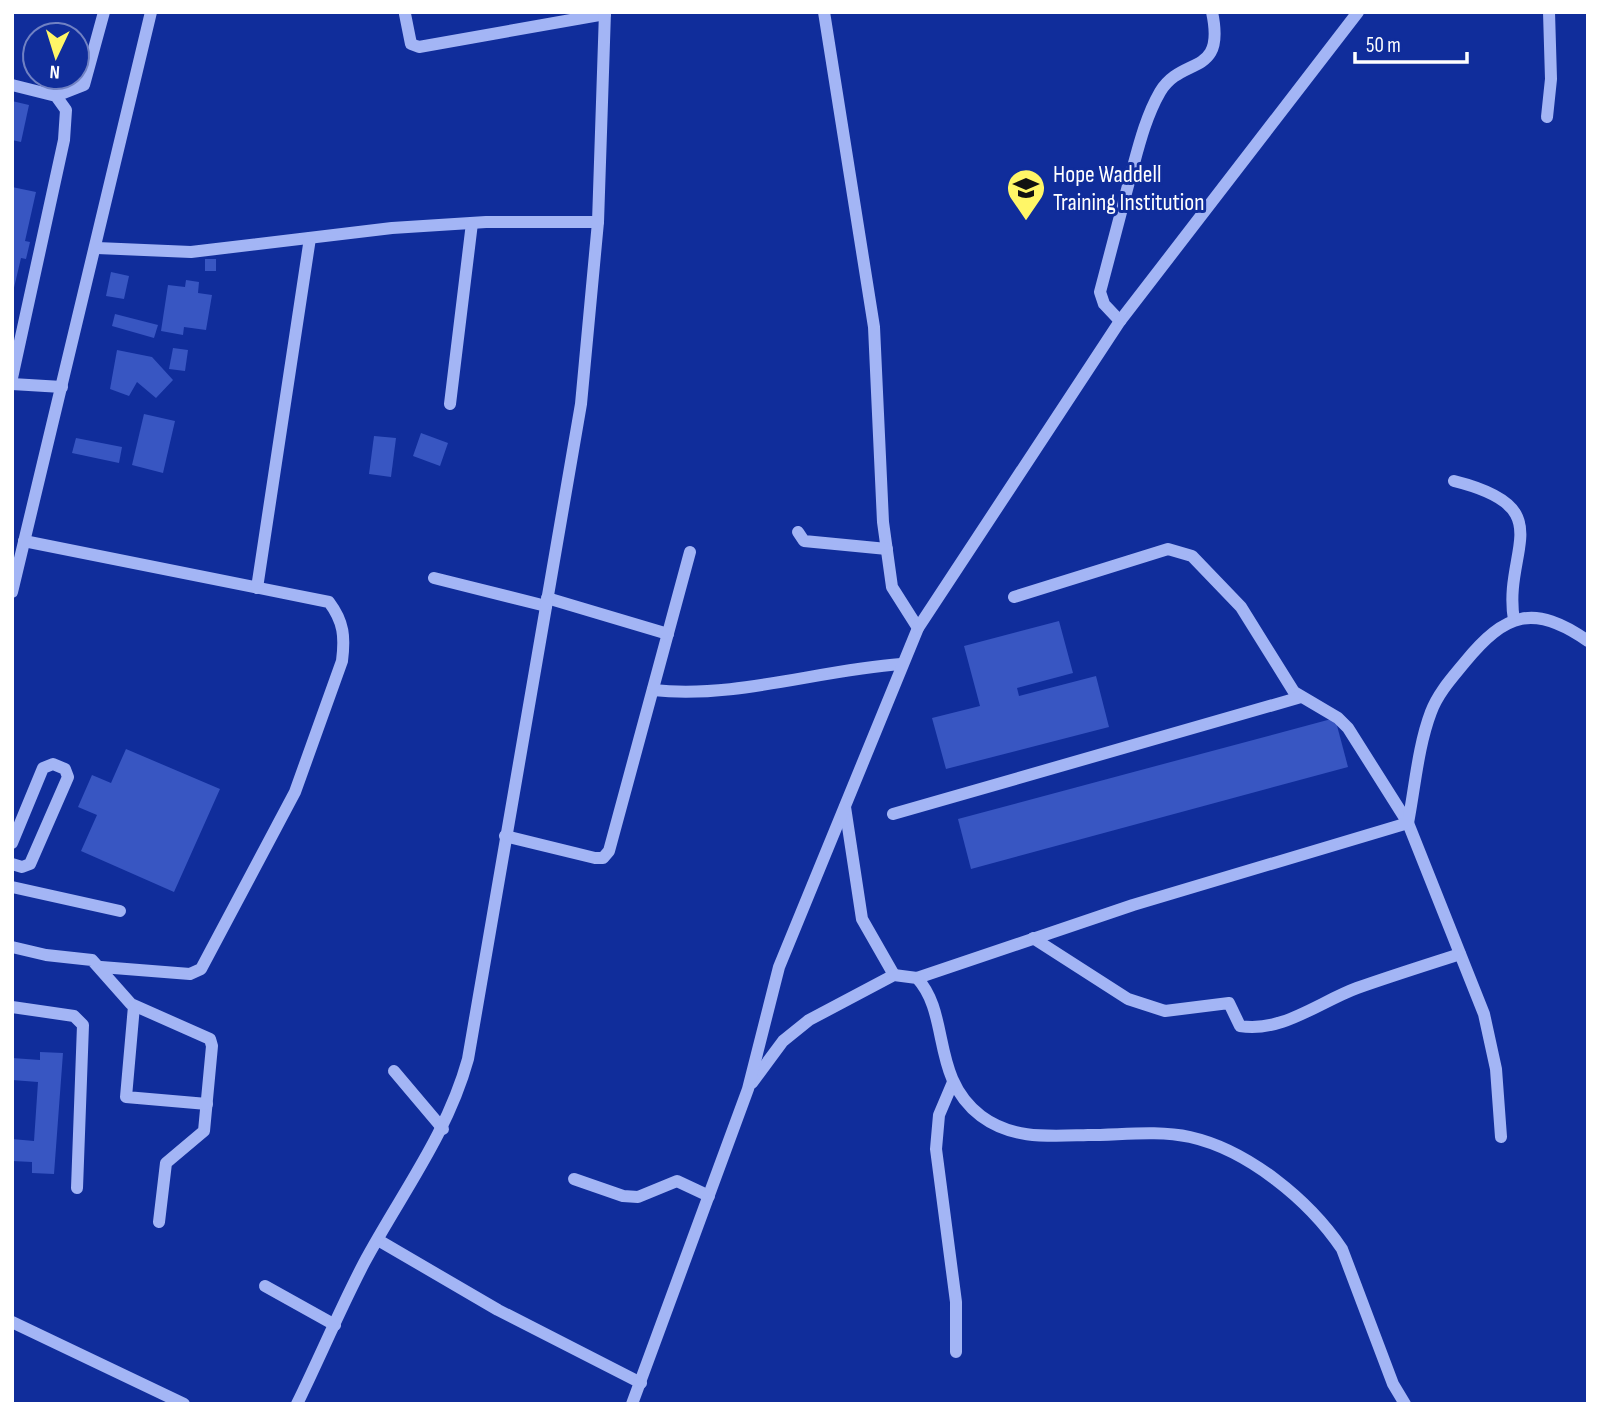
<svg xmlns="http://www.w3.org/2000/svg" width="1600" height="1416" viewBox="0 0 1600 1416" font-family="'Sofia Sans Condensed',sans-serif">
	<rect width="100%" height="100%" fill="#102d9b"/>
	<!-- building -->
	<g fill="#3856c2">
		<polygon points="12,101 29,105 21,142 12,140"/>
		<polygon points="12,187 36,192 25,241 30,242 26,259 21,258 13,292"/>
		<rect x="205" y="259" width="11" height="12"/>
		<polygon points="111,272 129,276 124,299 106,296"/>
		<polygon points="186,280 199,282 198,293 212,295 206,330 184,327 183,335 161,331 168,285 185,287"/>
		<polygon points="115,314 158,325 154,338 112,326"/>
		<polygon points="173,348 188,350 185,371 169,369"/>
		<polygon points="117,350 152,357 173,380 156,398 137,382 129,396 110,389"/>
		<polygon points="144,414 175,421 163,473 132,465"/>
		<polygon points="421,433 448,443 440,466 413,456"/>
		<polygon points="374,436 396,438 391,477 369,474"/>
		<polygon points="76,438 122,447 119,463 72,453"/>
		<polygon points="1059,621 1073,673 1017,688 1019,696 1096,676 1109,727 946,769 932,718 980,706 964,646"/>
		<polygon points="1335,718 1348,767 971,869 958,819"/>
		<polygon points="126,749 220,789 174,892 81,851 97,815 78,807 92,775 111,783"/>
		<polygon points="40,1052 63,1053 54,1174 32,1173 32,1162 12,1161 12,1139 34,1141 38,1082 12,1080 12,1058 40,1060"/>
	</g>
	<g fill="none" stroke-linecap="round" stroke-linejoin="round">
		<!-- minor -->
		<g stroke="#a3b5f5" stroke-width="12">
			<polyline points="824,12 874,327 883,522 892,587 918,628"/>
			<polyline points="405,14 411,44 419,47 605,14"/>
			<polyline points="12,85 56,96 66,110 64,140 12,378"/>
			<polyline points="56,96 84,85 104,12"/>
			<polyline points="1547,117 1551,79 1549,12"/>
			<polyline points="97,248 191,252 392,228 486,222 598,222"/>
			<path d="M 1120,321 L 1104,304 L 1100,292 C 1110,254 1120,216 1130,178 C 1138,149 1145,118 1160,92 C 1182,55 1226,78 1212,12"/>
			<polyline points="12,384 62,387"/>
			<polyline points="450,404 472,223"/>
			<path d="M 1454,481 C 1563,508 1502,550 1514,620"/>
			<polyline points="798,532 804,541 887,549"/>
			<path d="M 24,541 L 329,602 C 344,622 345,637 342,661 L 295,792 L 201,969 L 190,974 L 101,967"/>
			<polyline points="434,578 546,606"/>
			<polyline points="257,588 310,238"/>
			<polyline points="12,592 151,12"/>
			<polyline points="1014,597 1168,549 1192,556 1241,607 1294,692 1338,718 1348,728 1408,823 1484,1014 1496,1069 1501,1137"/>
			<polyline points="547,598 668,634"/>
			<path d="M 653,690 C 736,699 818,670 901,664"/>
			<polyline points="845,807 862,919 894,975"/>
			<polyline points="893,814 1301,697"/>
			<polyline points="505,836 595,858 603,858 609,851 690,552"/>
			<polyline points="12,843 43,768 53,764 65,769 68,777 30,864 22,867 12,864"/>
			<polyline points="12,887 120,911"/>
			<path d="M 1033,938 L 1128,999 L 1165,1011 L 1229,1003 L 1240,1026 C 1282,1033 1319,1002 1357,988 C 1391,976 1426,965 1460,954"/>
			<polyline points="12,947 46,955 92,960 131,1004 210,1039 212,1046 204,1131 166,1163 159,1222"/>
			<path d="M 917,978 L 1133,905 L 1408,823 C 1415,787 1418,746 1431,712 C 1438,693 1452,678 1465,662 C 1505,613 1534,603 1588,641"/>
			<polyline points="134,1006 126,1097 207,1104"/>
			<polyline points="12,1007 74,1016 83,1025 77,1188"/>
			<polyline points="394,1071 443,1129"/>
			<polyline points="953,1082 939,1115 936,1149 956,1302 956,1352"/>
			<path d="M 752,1083 L 783,1041 L 809,1020 L 894,975 L 917,978 C 951,1015 930,1077 981,1116 C 1013,1140 1050,1136 1088,1135 C 1121,1135 1157,1130 1190,1137 C 1248,1150 1309,1200 1342,1249 L 1393,1384 L 1405,1404"/>
			<polyline points="574,1179 623,1196 638,1197 677,1181 709,1196"/>
			<polyline points="378,1240 498,1310 641,1383"/>
			<polyline points="265,1286 335,1325"/>
			<polyline points="12,1322 184,1404"/>
			<path d="M 297,1404 C 320,1357 340,1309 364,1263 C 401,1194 447,1135 468,1059 L 581,404 L 598,222 L 605,12"/>
			<polyline points="632,1404 748,1089 779,967 918,628 1120,321 1358,12"/>
		</g>
	</g>
	<!-- icons -->
	<defs>
		<symbol id="university-pin" viewBox="-11 -11 22 30"><path d="M0 17L-7.5 6A9.5 9.5 0 1 1 7.5 6Z" fill="#fff667" stroke="#102d9b"/><path d="M0-5L7-2L0 1L-7-2ZM-4 1L0 2.5L4 1V4Q0 6-4 4Z" fill="#111"/></symbol>
	</defs>
	<g fill-rule="evenodd">
		<use href="#university-pin" x="1004" y="166" width="44" height="60"/>
	</g>
	<g text-anchor="middle" stroke-width="6" stroke-linejoin="round" paint-order="stroke">
		<!-- poi labels -->
		<g font-size="24" fill="#fff" stroke="#102d9b" text-anchor="start">
			<text x="1053" y="182">Hope Waddell<tspan x="1053" dy="28">Training Institution</tspan></text>
		</g>
	</g>
	<!-- border -->
	<rect width="1600" height="1416" fill="none" stroke="#ffffff" stroke-width="28"/>
	<!-- north arrow -->
	<g transform="translate(56 56) rotate(184)"><circle r="33" fill="#102d9b" stroke="#7081c3" stroke-width="2"/>
	<path d="M0-5L12 26L0 18L-12 26Z" fill="#fff667"/>
	<text y="-10" font-size="19" font-weight="bold" text-anchor="middle" fill="#ffffff">N</text>
	</g>
	<!-- scale -->
	<path d="M1355 52v10h112v-10" fill="none" stroke="#ffffff" stroke-width="3.5"/>
	<text x="1366" y="52" font-size="21" fill="#ffffff" stroke="#102d9b" stroke-width="5" paint-order="stroke">50 m</text>
</svg>
